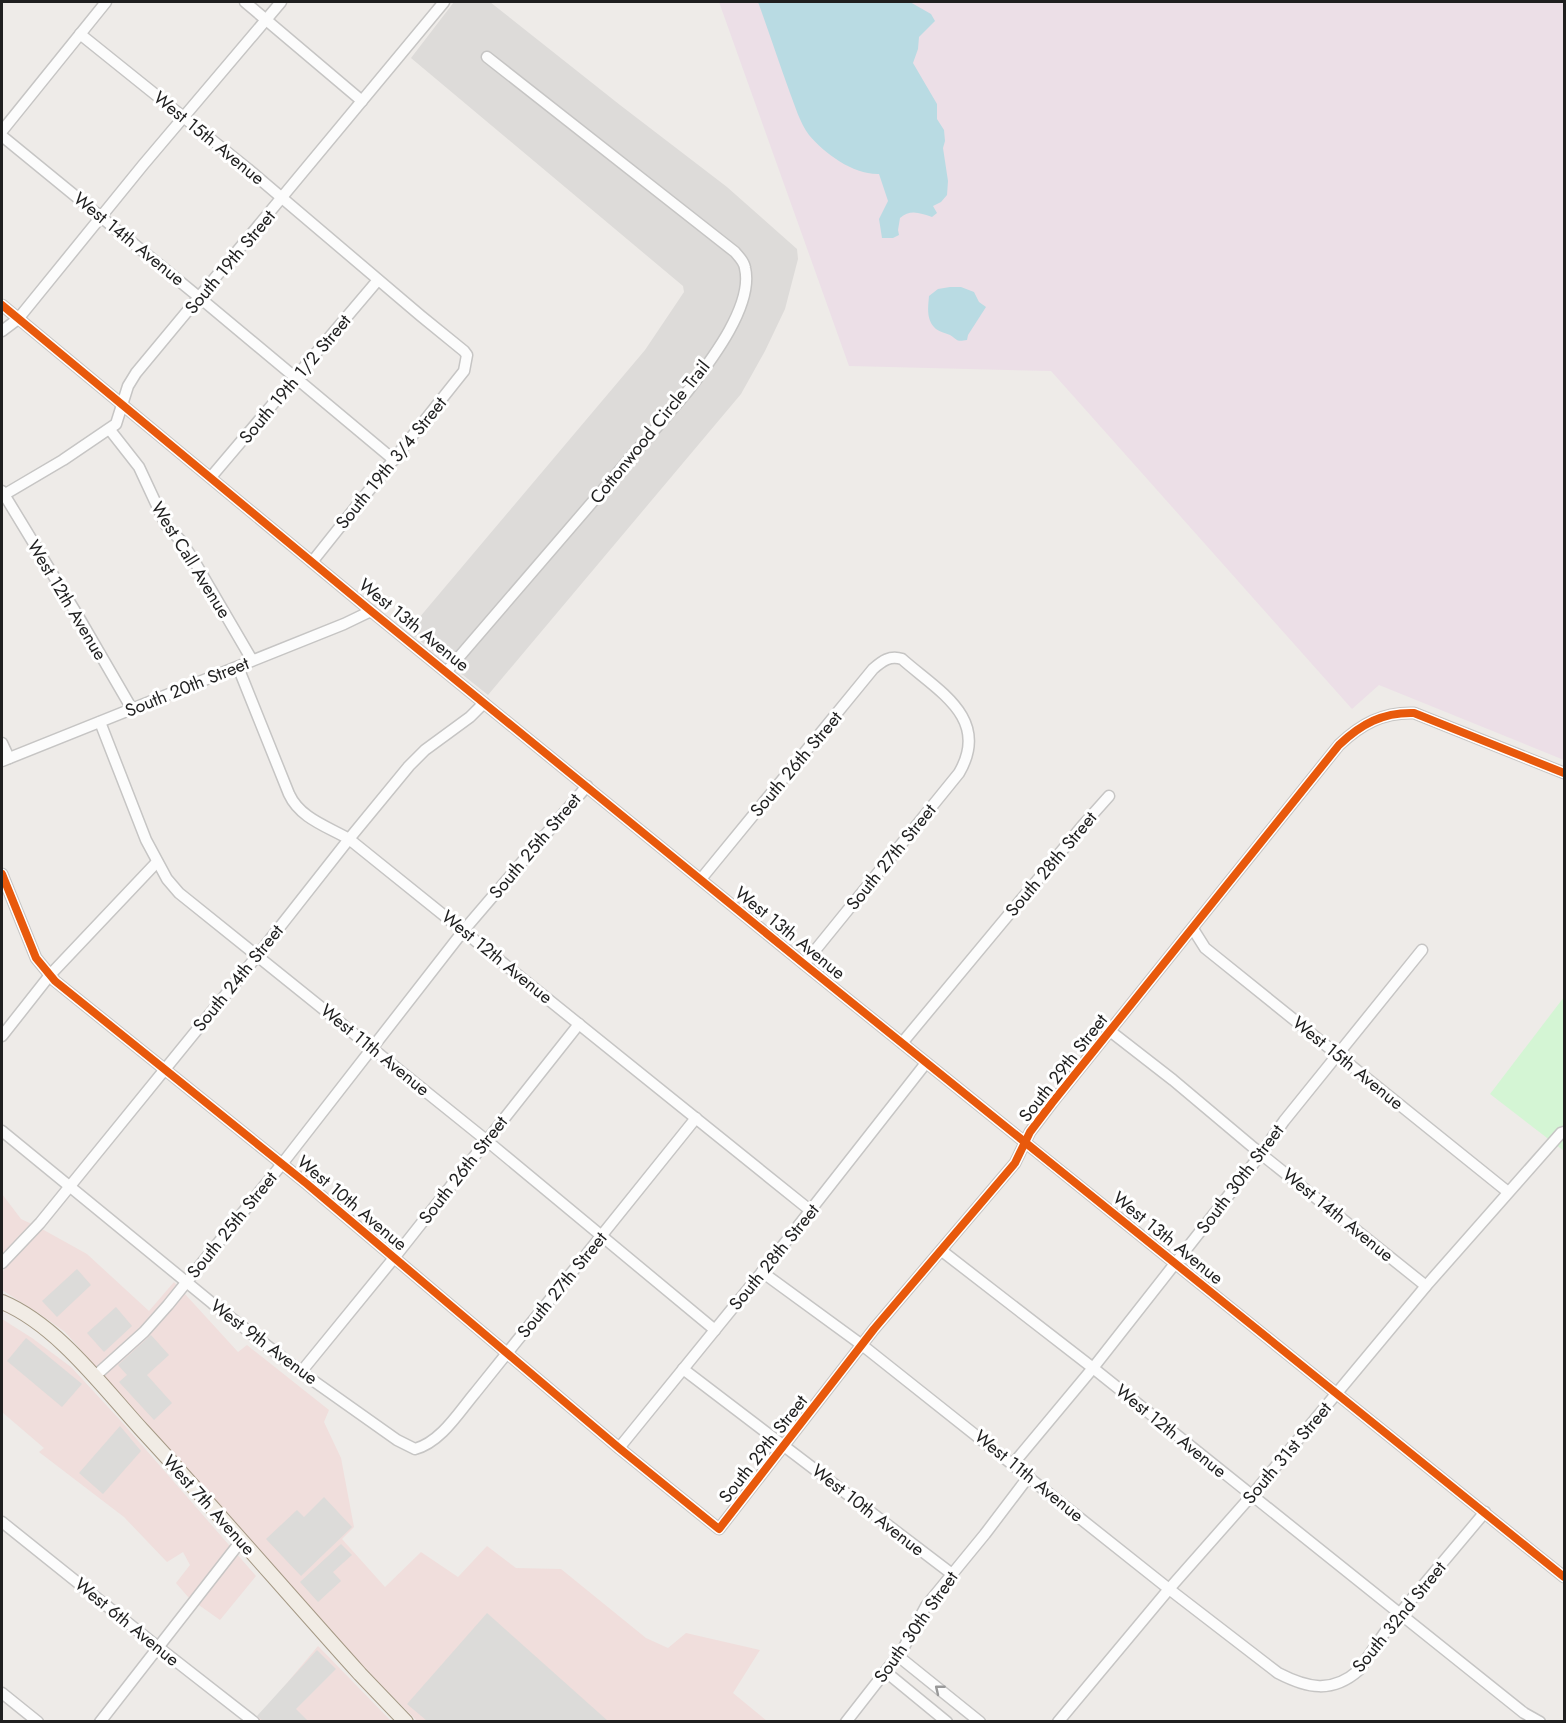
<svg xmlns="http://www.w3.org/2000/svg" width="1566" height="1723" viewBox="0 0 1566 1723" font-family="Jost,sans-serif">
	<rect width="100%" height="100%" fill="#eeebe8"/>
	<!-- residential -->
	<polygon fill="#dddbd9" points="454,2 490,2 620,105 727,187 797,249 798,259 785,309 765,351 741,394 488,695 408,631 645,350 684,292 683,286 411,58"/>
	<!-- commercial -->
	<g fill="#f0dedc">
		<polygon points="2,1194 21,1219 34,1225 2,1255"/>
		<polygon points="42,1229 87,1254 149,1311 174,1282 238,1352 247,1345 329,1410 324,1422 341,1458 354,1527 342,1539 385,1587 421,1552 458,1577 487,1546 516,1568 561,1569 646,1638 668,1648 686,1633 760,1650 733,1693 767,1721 417,1721 356,1659 65,1332 40,1314 2,1290 2,1274 6,1265"/>
		<polygon points="2,1319 32,1338 71,1367 120,1420 256,1576 220,1620 189,1598 176,1583 190,1565 183,1552 167,1562 124,1517 39,1452 44,1448 2,1412"/>
		<polygon points="318,1646 391,1721 260,1722 257,1719"/>
	</g>
	<!-- industrial -->
	<polygon fill="#ecdfe7" points="719,2 1564,2 1564,760 1379,685 1352,709 1051,371 849,366"/>
	<!-- park -->
	<polygon fill="#d4f5d4" points="1564,997 1564,1151 1490,1094"/>
	<!-- parking -->
	<g fill="#dcdbd9">
		<polygon points="77,1269 91,1285 57,1317 42,1301"/>
		<polygon points="116,1307 132,1326 104,1352 87,1333"/>
		<polygon points="151,1335 169,1355 147,1375 172,1403 154,1420 119,1382 127,1375 118,1365"/>
		<polygon points="26,1338 82,1384 62,1407 7,1361"/>
		<polygon points="120,1426 141,1451 103,1494 79,1473"/>
		<polygon points="324,1497 352,1527 301,1576 266,1539 297,1510 304,1517"/>
		<polygon points="341,1544 352,1555 333,1572 341,1581 318,1602 300,1582"/>
		<polygon points="487,1613 608,1721 427,1721 407,1704"/>
		<polygon points="317,1650 336,1669 296,1709 308,1721 263,1721 257,1716"/>
	</g>
	<!-- water -->
	<g fill="#b9dbe3">
		<path d="M 758,2 L 910,2 L 931,14 L 935,21 L 919,37 L 918,49 L 913,63 L 937,104 L 937,119 L 944,130 L 945,141 L 943,148 L 948,181 L 947,195 L 941,202 L 933,206 L 937,213 L 932,217 C 920,213 910,209 900,218 L 898,230 L 899,235 L 893,238 L 882,238 L 879,219 L 888,201 L 879,174 C 854,175 825,154 809,135 C 800,123 795,106 790,93 C 779,63 769,32 758,2 Z"/>
		<path d="M 950,287 L 961,287 L 974,292 L 979,302 L 986,307 L 968,335 L 967,340 C 956,342 958,340 950,335 C 946,333 940,332 936,329 C 926,320 928,308 929,296 L 938,289 Z"/>
	</g>
	<g fill="none" stroke-linecap="round" stroke-linejoin="round">
		<defs>
			<g id="minor">
				<polyline points="245,2 362,101"/>
				<polyline points="80,34 248,169 421,316 464,351 467,355 464,371 312,562"/>
				<polyline points="2,131 106,2"/>
				<polyline points="2,136 200,298 394,460"/>
				<polyline points="2,305 371,611 804,964 1564,1577"/>
				<polyline points="2,331 18,319 143,165 281,2"/>
				<polyline points="110,430 139,467 166,525 181,541 193,559 252,660"/>
				<polyline points="211,477 378,280"/>
				<polyline points="2,491 78,616 132,709"/>
				<polyline points="2,496 63,460 116,424 128,386 136,373 444,2"/>
				<path d="M 238,667 L 289,794 C 300,818 326,826 349,839 L 811,1211"/>
				<path d="M 447,671 L 687,392 C 709,363 754,306 745,268 C 744,261 739,257 735,252 L 487,57"/>
				<polyline points="100,722 146,840 167,879 179,893 486,1140 715,1330"/>
				<polyline points="2,743 9,758"/>
				<polyline points="2,761 344,624 371,611"/>
				<path d="M 2,874 L 36,958 L 55,981 L 307,1184 L 619,1448 L 719,1529 L 874,1329 L 1015,1163 L 1030,1132 L 1052,1103 L 1339,745 C 1361,724 1383,712 1414,713 L 1564,773"/>
				<path d="M 701,879 L 873,669 C 882,661 890,655 902,659 C 938,691 991,718 959,773 L 804,964"/>
				<polyline points="1193,929 1205,948 1508,1192"/>
				<polyline points="1110,1031 1173,1080 1261,1154 1426,1286"/>
				<polyline points="2,1036 50,975 157,862"/>
				<polyline points="902,1043 1084,824 1109,796"/>
				<path d="M 2,1131 L 212,1303 L 301,1372 L 397,1440 L 415,1449 C 441,1442 459,1412 475,1393 L 696,1118"/>
				<polyline points="942,1251 1093,1368 1524,1713 1540,1722"/>
				<polyline points="2,1263 40,1223 257,956 349,839 409,766 425,750 470,717 484,703"/>
				<path d="M 762,1272 L 862,1345 L 1169,1589 L 1278,1673 C 1307,1688 1332,1694 1359,1670 L 1390,1625 L 1485,1512"/>
				<polyline points="683,1369 952,1574"/>
				<polyline points="301,1372 394,1258 579,1024"/>
				<polyline points="94,1377 144,1332 168,1305 282,1164 464,930 587,786"/>
				<polyline points="619,1448 762,1272 926,1063"/>
				<polyline points="1013,1464 1093,1368 1261,1154 1284,1121 1422,950"/>
				<polyline points="2,1522 158,1647 254,1722"/>
				<polyline points="898,1656 980,1722"/>
				<polyline points="886,1672 947,1722"/>
				<polyline points="2,1693 38,1722"/>
				<polyline points="100,1722 241,1541"/>
				<polyline points="846,1722 903,1649 926,1606 985,1534 1029,1476"/>
				<polyline points="1058,1722 1169,1589 1252,1495 1426,1286 1561,1133 1564,1132"/>
			</g>
			<path id="major" d="M 2,1302 C 57,1325 102,1386 142,1430 C 216,1510 287,1593 360,1674 L 406,1722"/>
		</defs>
		<!-- minor casing -->
		<use href="#minor" stroke="#c6c5c4" stroke-width="13"/>
		<!-- major casing -->
		<use href="#major" stroke="#a49884" stroke-width="16"/>
		<!-- minor -->
		<use href="#minor" stroke="#fcfcfc" stroke-width="10"/>
		<!-- major -->
		<use href="#major" stroke="#f1ece5" stroke-width="14"/>
		<defs>
			<g id="cycleway">
				<polyline points="2,305 371,611 804,964 1564,1577"/>
				<path d="M 2,874 L 36,958 L 55,981 L 307,1184 L 619,1448 L 719,1529 L 874,1329 L 1015,1163 L 1030,1132 L 1052,1103 L 1339,745 C 1361,724 1383,712 1414,713 L 1564,773"/>
			</g>
		</defs>
		<!-- cycleway casing -->
		<use href="#cycleway" stroke="#fff" stroke-width="11"/>
		<!-- cycleway -->
		<use href="#cycleway" stroke="#e8590c" stroke-width="8"/>
	</g>
	<!-- one-way arrows -->
	<defs><path id="oneway-chevron" d="M-2-3.5L2.5 0L-2 3.5" fill="none" stroke-width="1.6" stroke-linecap="round" stroke-linejoin="round" transform="scale(1.5)"/></defs>
	<use stroke="#999" href="#oneway-chevron" transform="translate(939 1689) rotate(-141)"/>
	<g text-anchor="middle" stroke-width="6" stroke-linejoin="round" paint-order="stroke">
		<!-- street labels -->
		<g font-size="18" fill="#1f1f1f" stroke="#fff">
			<text transform="translate(209 138) rotate(39)" y="6">West 15th Avenue</text>
			<text transform="translate(129 239) rotate(39)" y="6">West 14th Avenue</text>
			<text transform="translate(230 262) rotate(-50)" y="6">South 19th Street</text>
			<text transform="translate(295 379) rotate(-50)" y="6">South 19th 1/2 Street</text>
			<text transform="translate(650 432) rotate(-51)" y="6">Cottonwood Circle Trail</text>
			<text transform="translate(391 463) rotate(-51)" y="6">South 19th 3/4 Street</text>
			<text transform="translate(191 560) rotate(58)" y="6">West Call Avenue</text>
			<text transform="translate(67 600) rotate(59)" y="6">West 12th Avenue</text>
			<text transform="translate(414 625) rotate(39)" y="6">West 13th Avenue</text>
			<text transform="translate(187 687) rotate(-22)" y="6">South 20th Street</text>
			<text transform="translate(796 764) rotate(-50)" y="6">South 26th Street</text>
			<text transform="translate(535 846) rotate(-50)" y="6">South 25th Street</text>
			<text transform="translate(891 857) rotate(-51)" y="6">South 27th Street</text>
			<text transform="translate(1051 864) rotate(-50)" y="6">South 28th Street</text>
			<text transform="translate(790 933) rotate(39)" y="6">West 13th Avenue</text>
			<text transform="translate(497 957) rotate(39)" y="6">West 12th Avenue</text>
			<text transform="translate(238 978) rotate(-51)" y="6">South 24th Street</text>
			<text transform="translate(375 1050) rotate(39)" y="6">West 11th Avenue</text>
			<text transform="translate(1348 1063) rotate(39)" y="6">West 15th Avenue</text>
			<text transform="translate(1063 1068) rotate(-52)" y="6">South 29th Street</text>
			<text transform="translate(463 1170) rotate(-52)" y="6">South 26th Street</text>
			<text transform="translate(1240 1179) rotate(-53)" y="6">South 30th Street</text>
			<text transform="translate(352 1203) rotate(40)" y="6">West 10th Avenue</text>
			<text transform="translate(1338 1215) rotate(39)" y="6">West 14th Avenue</text>
			<text transform="translate(232 1225) rotate(-51)" y="6">South 25th Street</text>
			<text transform="translate(1168 1238) rotate(39)" y="6">West 13th Avenue</text>
			<text transform="translate(774 1257) rotate(-51)" y="6">South 28th Street</text>
			<text transform="translate(562 1285) rotate(-51)" y="6">South 27th Street</text>
			<text transform="translate(264 1342) rotate(37)" y="6">West 9th Avenue</text>
			<text transform="translate(1171 1431) rotate(39)" y="6">West 12th Avenue</text>
			<text transform="translate(763 1449) rotate(-52)" y="6">South 29th Street</text>
			<text transform="translate(1287 1453) rotate(-50)" y="6">South 31st Street</text>
			<text transform="translate(1029 1476) rotate(39)" y="6">West 11th Avenue</text>
			<text transform="translate(209 1505) rotate(48)" y="6">West 7th Avenue</text>
			<text transform="translate(868 1510) rotate(38)" y="6">West 10th Avenue</text>
			<text transform="translate(1399 1617) rotate(-51)" y="6">South 32nd Street</text>
			<text transform="translate(127 1622) rotate(39)" y="6">West 6th Avenue</text>
			<text transform="translate(916 1627) rotate(-55)" y="6">South 30th Street</text>
		</g>
	</g>
	<!-- border -->
	<rect width="1566" height="1723" fill="none" stroke="#1f1f1f" stroke-width="6"/>
</svg>
